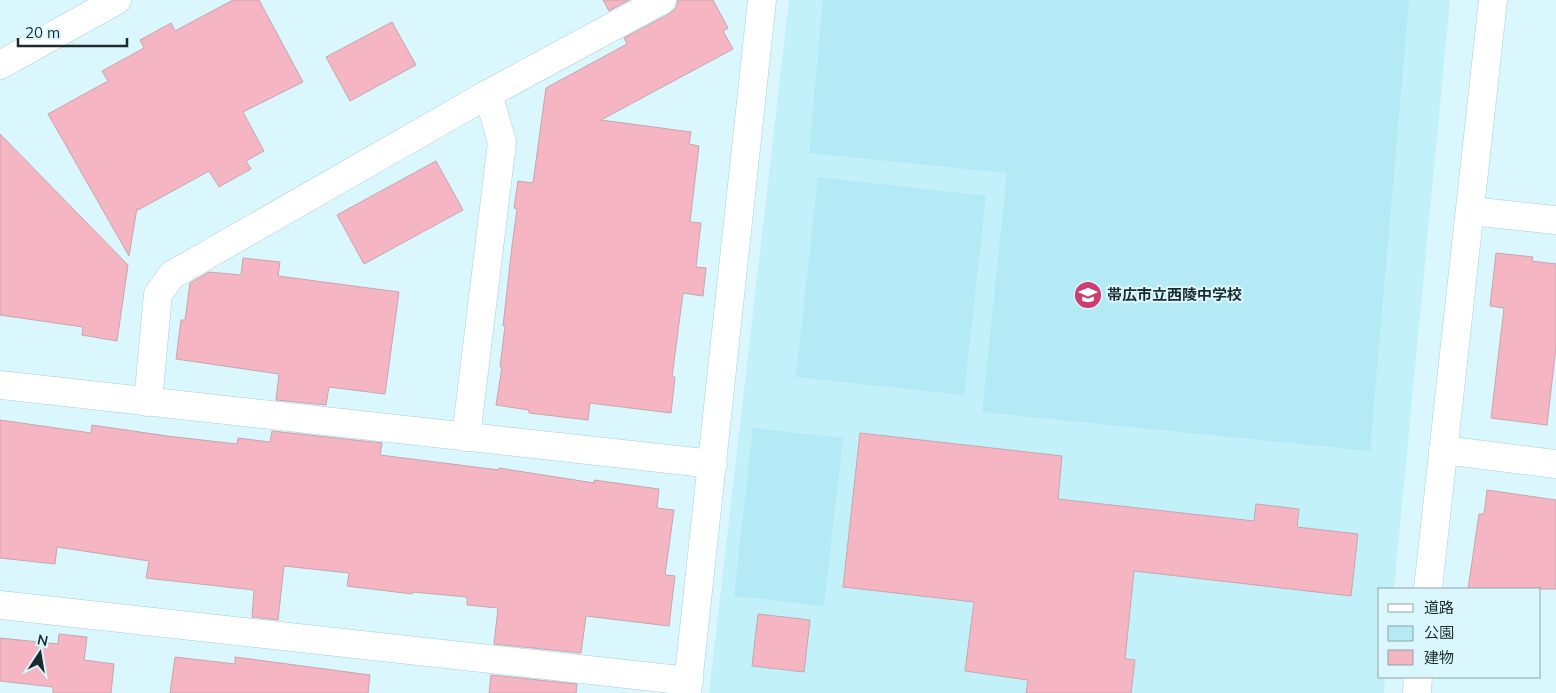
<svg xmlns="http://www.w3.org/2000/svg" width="1556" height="693" viewBox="0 0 1556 693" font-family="Mulish,'Noto Sans JP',sans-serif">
	<rect width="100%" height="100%" fill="#daf7fd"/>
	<!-- built -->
	<polygon fill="#c2f1fa" points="789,0 1450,0 1394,589 1380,589 1380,677 1385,677 1384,693 709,693"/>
	<!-- green -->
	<g fill="#b3eaf5">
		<polygon points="823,0 1409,0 1370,451 982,412 1007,173 809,153"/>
		<polygon points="818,177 986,196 964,395 796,377"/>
		<polygon points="753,428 843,438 824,606 734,596"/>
	</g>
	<!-- building -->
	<g fill="#f5b5c3" stroke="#c7a6ad">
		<polygon points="233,0 259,0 303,82 243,112 264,151 246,161 251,169 219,187 209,171 138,210 137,208 129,256 48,114 108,81 102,71 144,48 140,40 171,23 175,31"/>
		<polygon points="603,0 629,0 609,11"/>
		<polygon points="678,0 713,0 728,28 723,31 733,49 601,120 691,132 689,144 699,146 690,222 701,223 696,267 706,268 703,296 683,293 672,377 675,377 671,413 590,403 588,420 529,413 529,410 496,405 502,367 500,367 505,326 503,326 512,246 517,209 514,208 518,181 533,183 546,88 627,44 624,38 669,14 676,8"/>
		<polygon points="392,22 416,65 350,101 326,57"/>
		<polygon points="0,134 128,265 117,341 82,335 83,327 0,315"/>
		<polygon points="436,161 463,210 364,264 337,215"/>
		<polygon points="1496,253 1533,257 1532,261 1556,264 1556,347 1547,425 1491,418 1504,308 1490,306"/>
		<polygon points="243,258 280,262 278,276 399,292 385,394 329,387 326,405 276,400 279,374 176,359 181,320 185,320 190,283 209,272 241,275"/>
		<polygon points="0,420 91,433 92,425 167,436 237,444 238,438 270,442 272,431 382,443 380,455 499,470 499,468 594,483 594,480 659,489 657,508 674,510 665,575 675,576 669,626 586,616 581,653 494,644 498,608 467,605 467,597 413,592 412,594 347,586 349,573 284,566 278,620 252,617 254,590 146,578 149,561 57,547 55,564 0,558"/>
		<polygon points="860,433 1062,456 1058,499 1254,521 1256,504 1299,509 1297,527 1358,534 1351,596 1134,571 1125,659 1135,660 1131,693 1026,693 1028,680 965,671 974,602 843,587"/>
		<polygon points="1487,490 1556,500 1556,589 1468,589 1479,514 1484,514"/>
		<polygon points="758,614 810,620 804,672 752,666"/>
		<polygon points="59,634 87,637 84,660 114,664 111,693 53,693 53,687 0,681 0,638 58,644"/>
		<polygon points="175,657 235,664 235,657 370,675 368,693 170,693"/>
		<polygon points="491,675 577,684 576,693 489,693"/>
	</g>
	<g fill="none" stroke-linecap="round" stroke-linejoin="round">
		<defs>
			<g id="minor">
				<polyline points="1470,211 1556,220"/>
				<polyline points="0,385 713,464"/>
				<polyline points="148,402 158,294 172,275 488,94 662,0"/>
				<polyline points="466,437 502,142 488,94"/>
				<polyline points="1443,450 1556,464"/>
				<polyline points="1428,589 1493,0"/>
				<polyline points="0,605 689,681"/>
				<polyline points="687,693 762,0"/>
				<polyline points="1417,693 1418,677"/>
			</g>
			<polyline id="tertiary" points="0,65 117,0"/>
		</defs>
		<!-- minor casing -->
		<use href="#minor" stroke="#aaced6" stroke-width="29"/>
		<!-- tertiary casing -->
		<use href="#tertiary" stroke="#aaced6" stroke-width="29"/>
		<!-- minor -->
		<use href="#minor" stroke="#fff" stroke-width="28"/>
		<!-- tertiary -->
		<use href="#tertiary" stroke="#fff" stroke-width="28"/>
	</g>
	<!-- icons -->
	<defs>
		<symbol id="school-disc" viewBox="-11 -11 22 22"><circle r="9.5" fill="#cb3e6f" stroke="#daf7fd"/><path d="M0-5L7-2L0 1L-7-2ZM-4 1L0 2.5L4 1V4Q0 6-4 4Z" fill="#fff"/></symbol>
	</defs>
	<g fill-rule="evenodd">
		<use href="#school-disc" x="1072" y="279" width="32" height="32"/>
	</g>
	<g text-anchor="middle" stroke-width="4" stroke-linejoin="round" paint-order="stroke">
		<!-- poi labels -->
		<g font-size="15" font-weight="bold" fill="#1d2b2e" stroke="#daf7fd" text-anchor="start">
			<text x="1107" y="300">帯広市立西陵中学校</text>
		</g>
	</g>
	<!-- legend -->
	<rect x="1378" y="588" width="162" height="90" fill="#daf7fd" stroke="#8ea5aa"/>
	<rect x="1388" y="604" width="25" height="8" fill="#ffffff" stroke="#8ea5aa"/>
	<text x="1424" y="613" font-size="15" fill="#1d2b2e">道路</text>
	<rect x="1388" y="626" width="25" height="15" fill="#b3eaf5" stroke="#8ea5aa"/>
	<text x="1424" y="638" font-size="15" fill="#1d2b2e">公園</text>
	<rect x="1388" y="650" width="25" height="15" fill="#f5b5c3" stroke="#8ea5aa"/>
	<text x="1424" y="663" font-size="15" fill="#1d2b2e">建物</text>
	<!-- north arrow -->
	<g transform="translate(40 653) rotate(12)" stroke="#daf7fd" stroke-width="4" paint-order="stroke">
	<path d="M0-4L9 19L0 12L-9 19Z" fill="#1d2b2e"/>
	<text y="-8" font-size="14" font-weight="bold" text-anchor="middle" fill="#1d2b2e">N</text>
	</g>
	<!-- scale -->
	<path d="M18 38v8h109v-8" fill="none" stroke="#1d2b2e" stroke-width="2.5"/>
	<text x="25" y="38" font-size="15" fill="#1d2b2e" stroke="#daf7fd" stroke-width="4" paint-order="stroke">20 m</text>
</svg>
